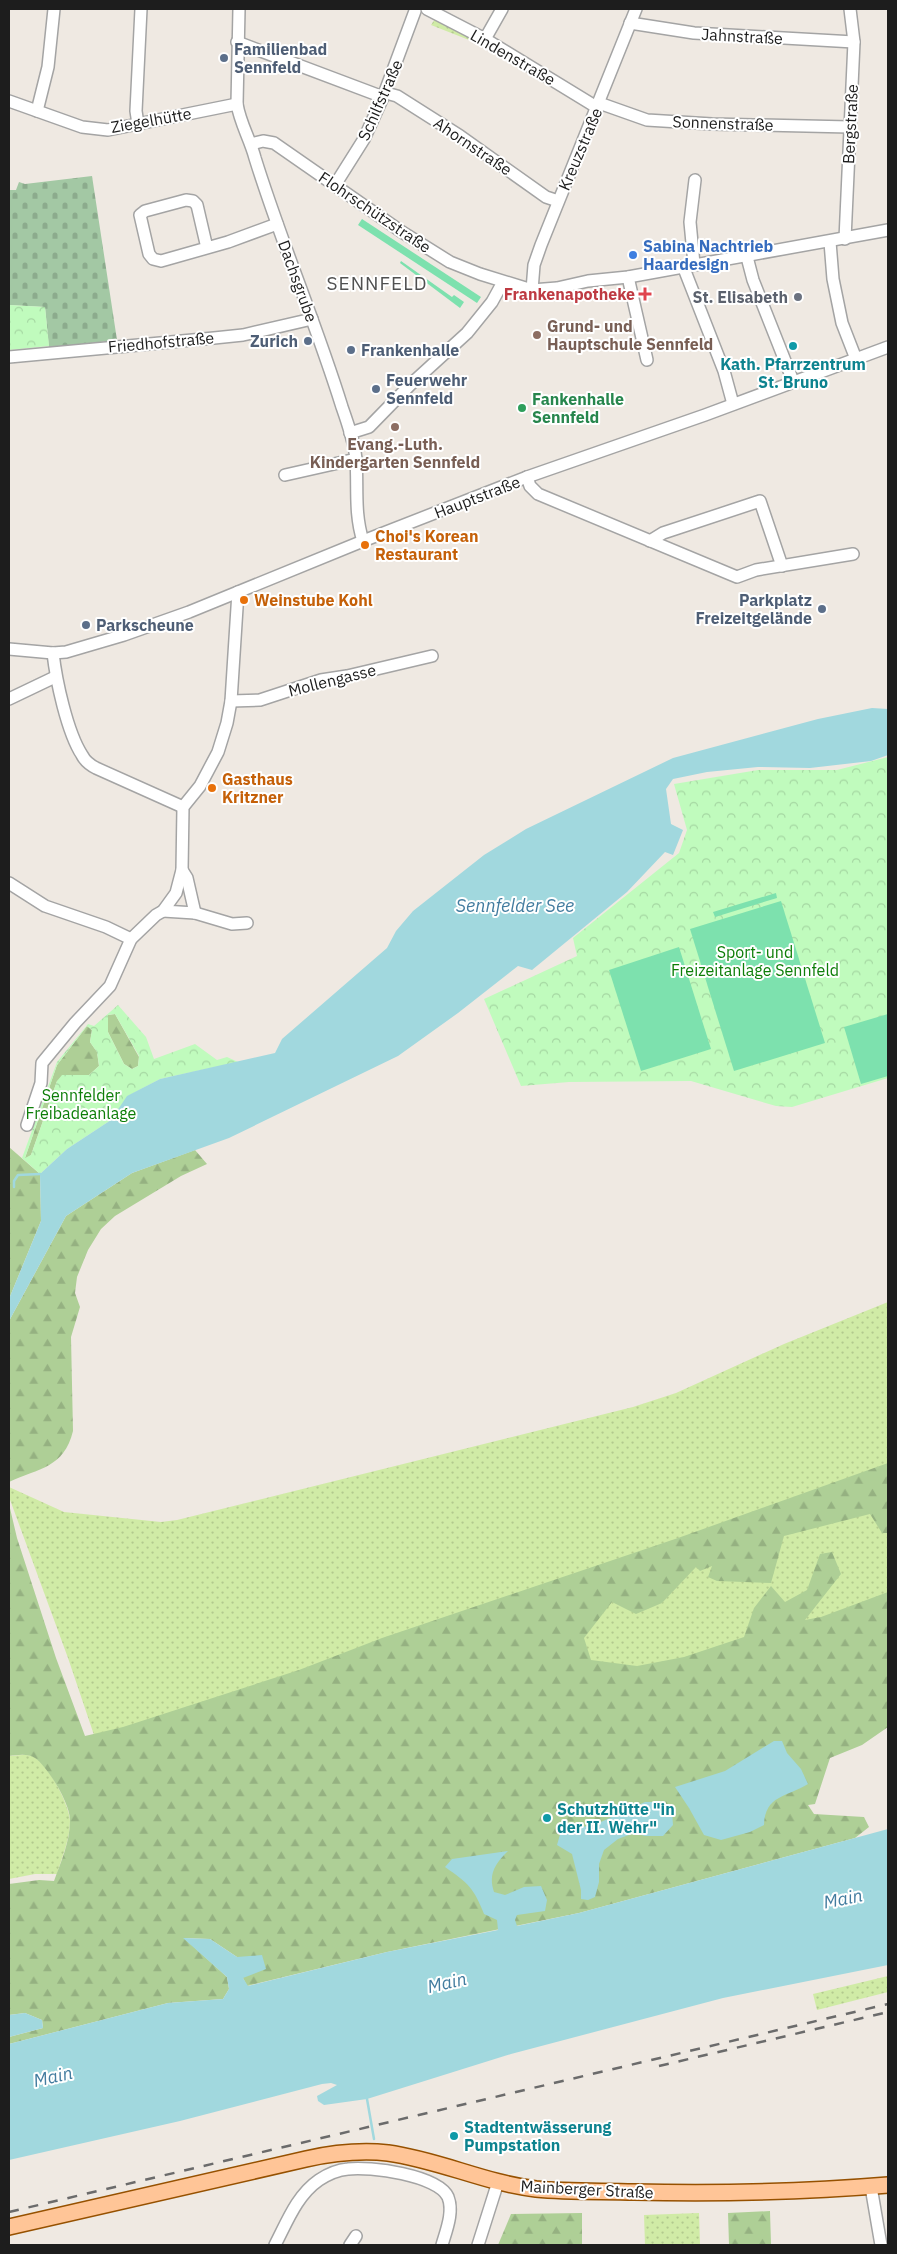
<svg xmlns="http://www.w3.org/2000/svg" width="897" height="2254" viewBox="0 0 897 2254" font-family="'IBM Plex Sans',sans-serif">
	<defs>
		<pattern id="grass-dots" width="8" height="8" patternUnits="userSpaceOnUse" patternTransform="scale(1.25)"><rect width="8" height="8" fill="#d0eba6"/><path d="M2 2h.1M6 6h.1" fill="none" stroke="#b2c98e" stroke-width="1.8" stroke-linecap="round"/></pattern>
		<pattern id="forest-firs" width="22" height="20" patternUnits="userSpaceOnUse" patternTransform="scale(1.25)"><rect width="22" height="20" fill="#aecf96"/><path d="M5 1l3.5 6h-7zM16 11l3.5 6h-7z" fill="#95b181"/></pattern>
		<pattern id="cemetery-stones" width="16" height="16" patternUnits="userSpaceOnUse" patternTransform="scale(1.25)"><rect width="16" height="16" fill="#a3c8a4"/><path d="M2 7V4a2 2 0 0 1 4 0v3zM10 15v-3a2 2 0 0 1 4 0v3z" fill="#8cab8d"/></pattern>
		<pattern id="park-crowns" width="20" height="18" patternUnits="userSpaceOnUse" patternTransform="scale(1.25)"><rect width="20" height="18" fill="#c0fbbd"/><path d="M2 6a3 3 0 1 1 6 0M12 15a3 3 0 1 1 6 0" fill="none" stroke="#a5d7a2"/></pattern>
	</defs>
	<rect width="100%" height="100%" fill="#efe9e2"/>
	<!-- grass -->
	<g fill="url(#grass-dots)">
		<polygon points="435,19 470,38 469,40 431,25"/>
		<polygon points="888,1302 888,1650 94,1735 68,1658 9,1497 9,1487 64,1512 161,1522 177,1520 633,1407 676,1393 784,1344"/>
		<path d="M 22,1755 C 26,1755 31,1755 34,1757 C 48,1764 70,1806 70,1821 C 70,1839 62,1857 57,1874 L 35,1874 L 9,1879 L 9,1756 Z"/>
		<polygon points="888,1976 888,1992 817,2010 813,1994"/>
		<polygon points="699,2213 700,2245 645,2245 644,2215"/>
	</g>
	<!-- forest -->
	<g fill="url(#forest-firs)">
		<polygon points="115,1014 139,1057 138,1066 132,1069 124,1064 108,1032 108,1015"/>
		<polygon points="87,1026 92,1030 90,1042 97,1052 99,1066 89,1075 57,1081 31,1155 27,1158 25,1158 57,1065"/>
		<polygon points="9,1147 40,1174 41,1221 9,1299"/>
		<path d="M 195,1150 L 207,1164 L 181,1176 L 115,1216 L 101,1229 L 88,1250 L 77,1277 L 75,1293 L 80,1307 L 71,1337 L 73,1431 C 64,1468 39,1468 9,1482 L 9,1321 L 66,1216 L 132,1173 Z"/>
		<path d="M 888,1463 L 888,1533 L 882,1533 L 870,1514 L 784,1536 L 771,1583 L 717,1581 L 708,1577 L 712,1566 L 700,1571 L 696,1567 L 662,1603 L 636,1614 L 612,1602 L 584,1638 L 591,1660 L 637,1666 L 684,1657 L 744,1637 L 754,1608 L 771,1586 L 785,1602 L 807,1590 L 820,1554 L 832,1552 L 841,1574 L 805,1620 L 821,1617 L 888,1592 L 888,1727 L 862,1745 L 830,1758 L 815,1804 L 808,1805 L 814,1814 L 864,1817 L 869,1827 L 855,1838 L 579,1913 L 387,1952 L 247,1986 L 243,1978 L 237,1957 L 210,1939 L 184,1938 L 227,1977 L 229,1989 L 223,1999 L 168,2003 L 9,2044 L 9,2037 L 43,2028 L 42,2020 L 25,2013 L 9,2015 L 9,1884 L 39,1880 L 54,1881 C 61,1862 70,1841 70,1821 C 71,1805 48,1767 35,1758 C 28,1753 17,1755 9,1756 L 9,1504 L 17,1538 L 56,1658 L 85,1736 L 123,1727 L 299,1670 L 382,1638 L 678,1538 Z"/>
		<polygon points="770,2211 771,2244 729,2245 728,2213"/>
		<polygon points="582,2213 582,2245 498,2245 511,2214"/>
	</g>
	<!-- cemetery -->
	<polygon fill="url(#cemetery-stones)" points="92,176 117,340 49,348 45,307 9,305 9,190 16,190 19,182 25,184"/>
	<!-- park -->
	<g fill="url(#park-crowns)" fill-rule="evenodd">
		<polygon points="9,305 45,307 49,346 9,350"/>
		<polygon points="888,757 888,1078 792,1107 776,1106 691,1081 569,1082 521,1086 484,999 577,956 573,938 679,853 687,830 674,784 758,770 837,770"/>
		<path d="M 118,1005 L 146,1037 L 154,1059 L 195,1044 L 217,1060 L 227,1057 L 238,1062 L 160,1079 L 128,1096 L 111,1120 L 67,1149 L 40,1174 L 22,1158 L 57,1062 L 88,1024 L 94,1026 ZM 115,1014 L 139,1056 L 138,1066 L 132,1069 L 124,1064 L 108,1032 L 108,1015 ZM 87,1026 L 92,1030 L 90,1042 L 97,1052 L 99,1066 L 89,1075 L 62,1075 L 57,1081 L 31,1155 L 25,1158 L 57,1065 Z"/>
	</g>
	<!-- pitch -->
	<g fill="#7de1ae">
		<polygon points="362,219 481,297 477,303 358,225"/>
		<polygon points="401,261 452,297 454,295 464,302 460,308 400,263"/>
		<polygon points="776,893 777,898 715,917 713,912"/>
		<polygon points="781,901 825,1043 734,1071 690,929"/>
		<polygon points="679,947 711,1049 641,1071 609,970"/>
		<polygon points="888,1014 888,1076 861,1084 844,1027"/>
	</g>
	<!-- water -->
	<g fill="#a1d8de">
		<polygon points="872,708 888,709 888,755 871,761 810,768 758,767 707,772 673,779 666,789 671,824 683,830 673,855 665,852 627,892 532,970 518,966 458,1013 398,1056 229,1138 132,1173 66,1216 9,1321 9,1299 41,1221 40,1174 67,1149 111,1120 127,1096 160,1079 275,1053 282,1039 387,948 396,931 413,911 484,855 526,829 673,758 818,719"/>
		<path d="M 774,1741 L 782,1741 L 787,1753 L 801,1769 L 808,1784 C 787,1797 765,1795 764,1825 L 750,1832 L 721,1840 L 704,1835 L 689,1808 L 675,1787 L 725,1771 Z"/>
		<polygon points="645,1802 661,1802 672,1812 673,1825 663,1836 645,1836 634,1833 618,1839 604,1850 599,1864 599,1882 595,1897 588,1900 581,1899 581,1890 572,1854 557,1845 561,1831 574,1827 592,1826"/>
		<path d="M 888,1829 L 888,1965 L 723,1998 L 511,2054 L 367,2099 L 324,2105 L 318,2101 L 317,2096 L 337,2085 L 331,2083 L 322,2084 L 180,2121 L 9,2160 L 9,2044 L 168,2003 L 223,1999 L 229,1989 L 227,1977 L 183,1938 L 210,1939 L 237,1957 L 262,1955 L 266,1969 L 243,1978 L 248,1986 L 387,1952 L 498,1930 L 497,1920 L 484,1914 C 474,1888 468,1883 445,1867 L 452,1859 L 508,1851 C 495,1864 488,1874 494,1892 L 505,1895 L 524,1887 L 541,1886 L 547,1900 L 545,1911 L 517,1915 L 515,1920 L 517,1926 L 579,1913 Z"/>
		<polygon points="25,2013 42,2020 43,2028 9,2037 9,2015"/>
	</g>
	<g fill="none" stroke-linecap="round" stroke-linejoin="round">
		<!-- stream -->
		<g stroke="#a1d8de" stroke-width="2.5">
			<polyline points="14,1187 14,1181 18,1175 40,1174"/>
			<polyline points="367,2099 374,2139"/>
		</g>
		<defs>
			<g id="minor">
				<path d="M 239,9 L 237,104 C 240,123 250,139 255,158 C 281,242 316,323 342,407 C 348,424 354,441 356,459 C 358,487 354,513 363,541"/>
				<polyline points="427,9 485,39 598,108"/>
				<polyline points="630,23 694,33 854,42"/>
				<polyline points="485,39 502,9"/>
				<polyline points="237,42 383,97"/>
				<polyline points="386,93 397,96 460,136 546,197 558,201"/>
				<polyline points="9,101 82,127 108,130 237,104"/>
				<polyline points="599,103 647,120 712,124 850,127"/>
				<polyline points="37,111 48,67 54,9"/>
				<polyline points="138,124 136,111 141,9"/>
				<polyline points="251,144 263,141 274,143 402,232 450,262 480,274 532,290 557,288 588,281 628,277 888,230"/>
				<polyline points="335,185 364,139 383,97 415,11"/>
				<polyline points="845,239 854,42 850,9"/>
				<polyline points="830,242 833,279 842,323 856,359"/>
				<polyline points="207,248 197,205 193,201 186,200 145,211 140,215 149,254 153,259 161,261 228,242 277,224"/>
				<polyline points="747,257 753,280 793,381"/>
				<polyline points="694,264 690,222 695,180"/>
				<polyline points="683,266 724,371 733,404"/>
				<polyline points="628,277 647,360"/>
				<polyline points="532,290 534,265 541,245 636,9"/>
				<polyline points="9,357 214,338 243,335 312,319"/>
				<polyline points="350,433 369,427 410,385 467,333 492,302 503,282"/>
				<polyline points="285,475 356,459"/>
				<polyline points="527,477 530,486 538,494 737,577 756,570 853,554"/>
				<polyline points="650,541 663,533 760,501 782,566"/>
				<polyline points="9,649 53,653 66,652 124,635 189,612 363,541 527,477 705,415 888,347"/>
				<path d="M 53,653 C 56,680 67,732 82,755 C 85,761 90,765 96,768 L 183,807"/>
				<polyline points="9,699 55,677"/>
				<polyline points="231,701 260,700 321,680 347,676 432,656"/>
				<polyline points="182,870 187,878 195,913"/>
				<polyline points="9,883 45,906 106,927 131,939"/>
				<polyline points="163,911 195,913 232,924 247,923"/>
				<polyline points="27,1125 41,1083 42,1063 75,1023 110,986 131,939 156,915 163,911 176,893 182,870 183,807 200,786 218,752 227,723 231,701 238,592"/>
				<polyline points="871,2187 881,2245"/>
				<path d="M 275,2245 C 287,2222 297,2195 319,2180 C 328,2174 337,2170 348,2169 C 369,2166 438,2175 448,2197 C 454,2212 446,2231 442,2245"/>
				<polyline points="350,2245 356,2236"/>
				<polyline points="478,2245 498,2182"/>
			</g>
			<path id="major" d="M 9,2227 L 306,2159 C 333,2153 360,2150 388,2153 C 439,2160 485,2183 536,2189 C 568,2192 602,2191 634,2192 C 719,2194 803,2192 888,2185"/>
		</defs>
		<!-- minor casing -->
		<use href="#minor" stroke="#a4a4a4" stroke-width="14"/>
		<!-- major casing -->
		<use href="#major" stroke="#965100" stroke-width="18"/>
		<!-- minor -->
		<use href="#minor" stroke="#fff" stroke-width="11"/>
		<!-- major -->
		<use href="#major" stroke="#ffc597" stroke-width="15"/>
		<!-- rail -->
		<g stroke="#6b6b6b" stroke-width="2.5" stroke-dasharray="10 10" stroke-linecap="butt">
			<polyline points="659,2066 888,2012"/>
			<polyline points="9,2212 888,2004"/>
		</g>
	</g>
	<!-- markers -->
	<g fill="#5c6f8a" stroke="#fff" stroke-width="2">
		<circle cx="224" cy="58" r="5"/>
		<circle cx="308" cy="341" r="5"/>
		<circle cx="351" cy="350" r="5"/>
		<circle cx="376" cy="389" r="5"/>
		<circle cx="822" cy="609" r="5"/>
		<circle cx="86" cy="625" r="5"/>
	</g>
	<circle fill="#3f7fe0" stroke="#fff" stroke-width="2" cx="633" cy="255" r="5"/>
	<path fill="#e0444e" stroke="#fff" stroke-width="2" d="M642.5 286.5h5v5h5v5h-5v5h-5v-5h-5v-5h5z"/>
	<circle fill="#6b7280" stroke="#fff" stroke-width="2" cx="798" cy="297" r="5"/>
	<g fill="#8d6e63" stroke="#fff" stroke-width="2">
		<circle cx="537" cy="335" r="5"/>
		<circle cx="395" cy="427" r="5"/>
	</g>
	<g fill="#0f9aa8" stroke="#fff" stroke-width="2">
		<circle cx="793" cy="346" r="5"/>
		<circle cx="547" cy="1818" r="5"/>
		<circle cx="454" cy="2136" r="5"/>
	</g>
	<circle fill="#2e9e5b" stroke="#fff" stroke-width="2" cx="522" cy="408" r="5"/>
	<g fill="#e8710a" stroke="#fff" stroke-width="2">
		<circle cx="365" cy="545" r="5"/>
		<circle cx="244" cy="600" r="5"/>
		<circle cx="212" cy="788" r="5"/>
	</g>
	<g text-anchor="middle" stroke-width="4" stroke-linejoin="round" paint-order="stroke">
		<!-- street labels -->
		<g font-size="16" fill="#1d1d1d" stroke="#fff">
			<text transform="translate(742 36) rotate(3)" y="6">Jahnstraße</text>
			<text transform="translate(513 57) rotate(30)" y="6">Lindenstraße</text>
			<text transform="translate(380 100) rotate(-66)" y="6">Schilfstraße</text>
			<text transform="translate(151 120) rotate(-10)" y="6">Ziegelhütte</text>
			<text transform="translate(723 123) rotate(2)" y="6">Sonnenstraße</text>
			<text transform="translate(850 124) rotate(-87)" y="6">Bergstraße</text>
			<text transform="translate(473 146) rotate(34)" y="6">Ahornstraße</text>
			<text transform="translate(580 149) rotate(-67)" y="6">Kreuzstraße</text>
			<text transform="translate(375 212) rotate(34)" y="6">Flohrschützstraße</text>
			<text transform="translate(298 281) rotate(70)" y="6">Dachsgrube</text>
			<text transform="translate(161 342) rotate(-5)" y="6">Friedhofstraße</text>
			<text transform="translate(477 497) rotate(-21)" y="6">Hauptstraße</text>
			<text transform="translate(332 680) rotate(-14)" y="6">Mollengasse</text>
			<text transform="translate(587 2189) rotate(3)" y="6">Mainberger Straße</text>
		</g>
		<!-- service labels -->
		<g font-size="16" font-weight="bold" fill="#4e5e75" stroke="#fff" text-anchor="start">
			<text x="234" y="55">Familienbad<tspan x="234" dy="18">Sennfeld</tspan></text>
			<text x="298" y="347" text-anchor="end">Zurich</text>
			<text x="361" y="356">Frankenhalle</text>
			<text x="386" y="386">Feuerwehr<tspan x="386" dy="18">Sennfeld</tspan></text>
			<text x="812" y="606" text-anchor="end">Parkplatz<tspan x="812" dy="18">Freizeitgelände</tspan></text>
			<text x="96" y="631">Parkscheune</text>
		</g>
		<!-- shop labels -->
		<g font-size="16" font-weight="bold" fill="#366cbe" stroke="#fff" text-anchor="start">
			<text x="643" y="252">Sabina Nachtrieb<tspan x="643" dy="18">Haardesign</tspan></text>
		</g>
		<!-- health labels -->
		<g font-size="16" font-weight="bold" fill="#be3a42" stroke="#fff" text-anchor="end">
			<text x="635" y="300">Frankenapotheke</text>
		</g>
		<!-- worship labels -->
		<g font-size="16" font-weight="bold" fill="#5b616d" stroke="#fff" text-anchor="end">
			<text x="788" y="303">St. Elisabeth</text>
		</g>
		<!-- education labels -->
		<g font-size="16" font-weight="bold" fill="#785e54" stroke="#fff" text-anchor="start">
			<text x="547" y="332">Grund- und<tspan x="547" dy="18">Hauptschule Sennfeld</tspan></text>
			<text x="395" y="450" text-anchor="middle">Evang.-Luth.<tspan x="395" dy="18">Kindergarten Sennfeld</tspan></text>
		</g>
		<!-- culture labels -->
		<g font-size="16" font-weight="bold" fill="#0d838f" stroke="#fff" text-anchor="start">
			<text x="793" y="370" text-anchor="middle">Kath. Pfarrzentrum<tspan x="793" dy="18">St. Bruno</tspan></text>
			<text x="557" y="1815">Schutzhütte "in<tspan x="557" dy="18">der II. Wehr"</tspan></text>
			<text x="464" y="2133">Stadtentwässerung<tspan x="464" dy="18">Pumpstation</tspan></text>
		</g>
		<!-- leisure labels -->
		<g font-size="16" font-weight="bold" fill="#27864d" stroke="#fff" text-anchor="start">
			<text x="532" y="405">Fankenhalle<tspan x="532" dy="18">Sennfeld</tspan></text>
		</g>
		<!-- food labels -->
		<g font-size="16" font-weight="bold" fill="#c56008" stroke="#fff" text-anchor="start">
			<text x="375" y="542">Choi's Korean<tspan x="375" dy="18">Restaurant</tspan></text>
			<text x="254" y="606">Weinstube Kohl</text>
			<text x="222" y="785">Gasthaus<tspan x="222" dy="18">Kritzner</tspan></text>
		</g>
		<!-- park labels -->
		<g font-size="16" fill="#0d7e08" stroke="#fff">
			<text x="755" y="958">Sport- und<tspan x="755" dy="18">Freizeitanlage Sennfeld</tspan></text>
			<text x="81" y="1101">Sennfelder<tspan x="81" dy="18">Freibadeanlage</tspan></text>
		</g>
		<!-- water labels -->
		<g font-size="18" font-style="italic" fill="#427c9f" stroke="#fff">
			<text x="515" y="912">Sennfelder See</text>
			<text transform="translate(843 1899) rotate(-11)" y="6">Main</text>
			<text transform="translate(447 1983) rotate(-13)" y="6">Main</text>
			<text transform="translate(53 2077) rotate(-13)" y="6">Main</text>
		</g>
		<!-- quarter labels -->
		<g font-size="19" letter-spacing="1" fill="#505050" stroke="#fff">
			<text x="377" y="290">SENNFELD</text>
		</g>
	</g>
	<!-- border -->
	<rect width="897" height="2254" fill="none" stroke="#1d1d1d" stroke-width="20"/>
</svg>
